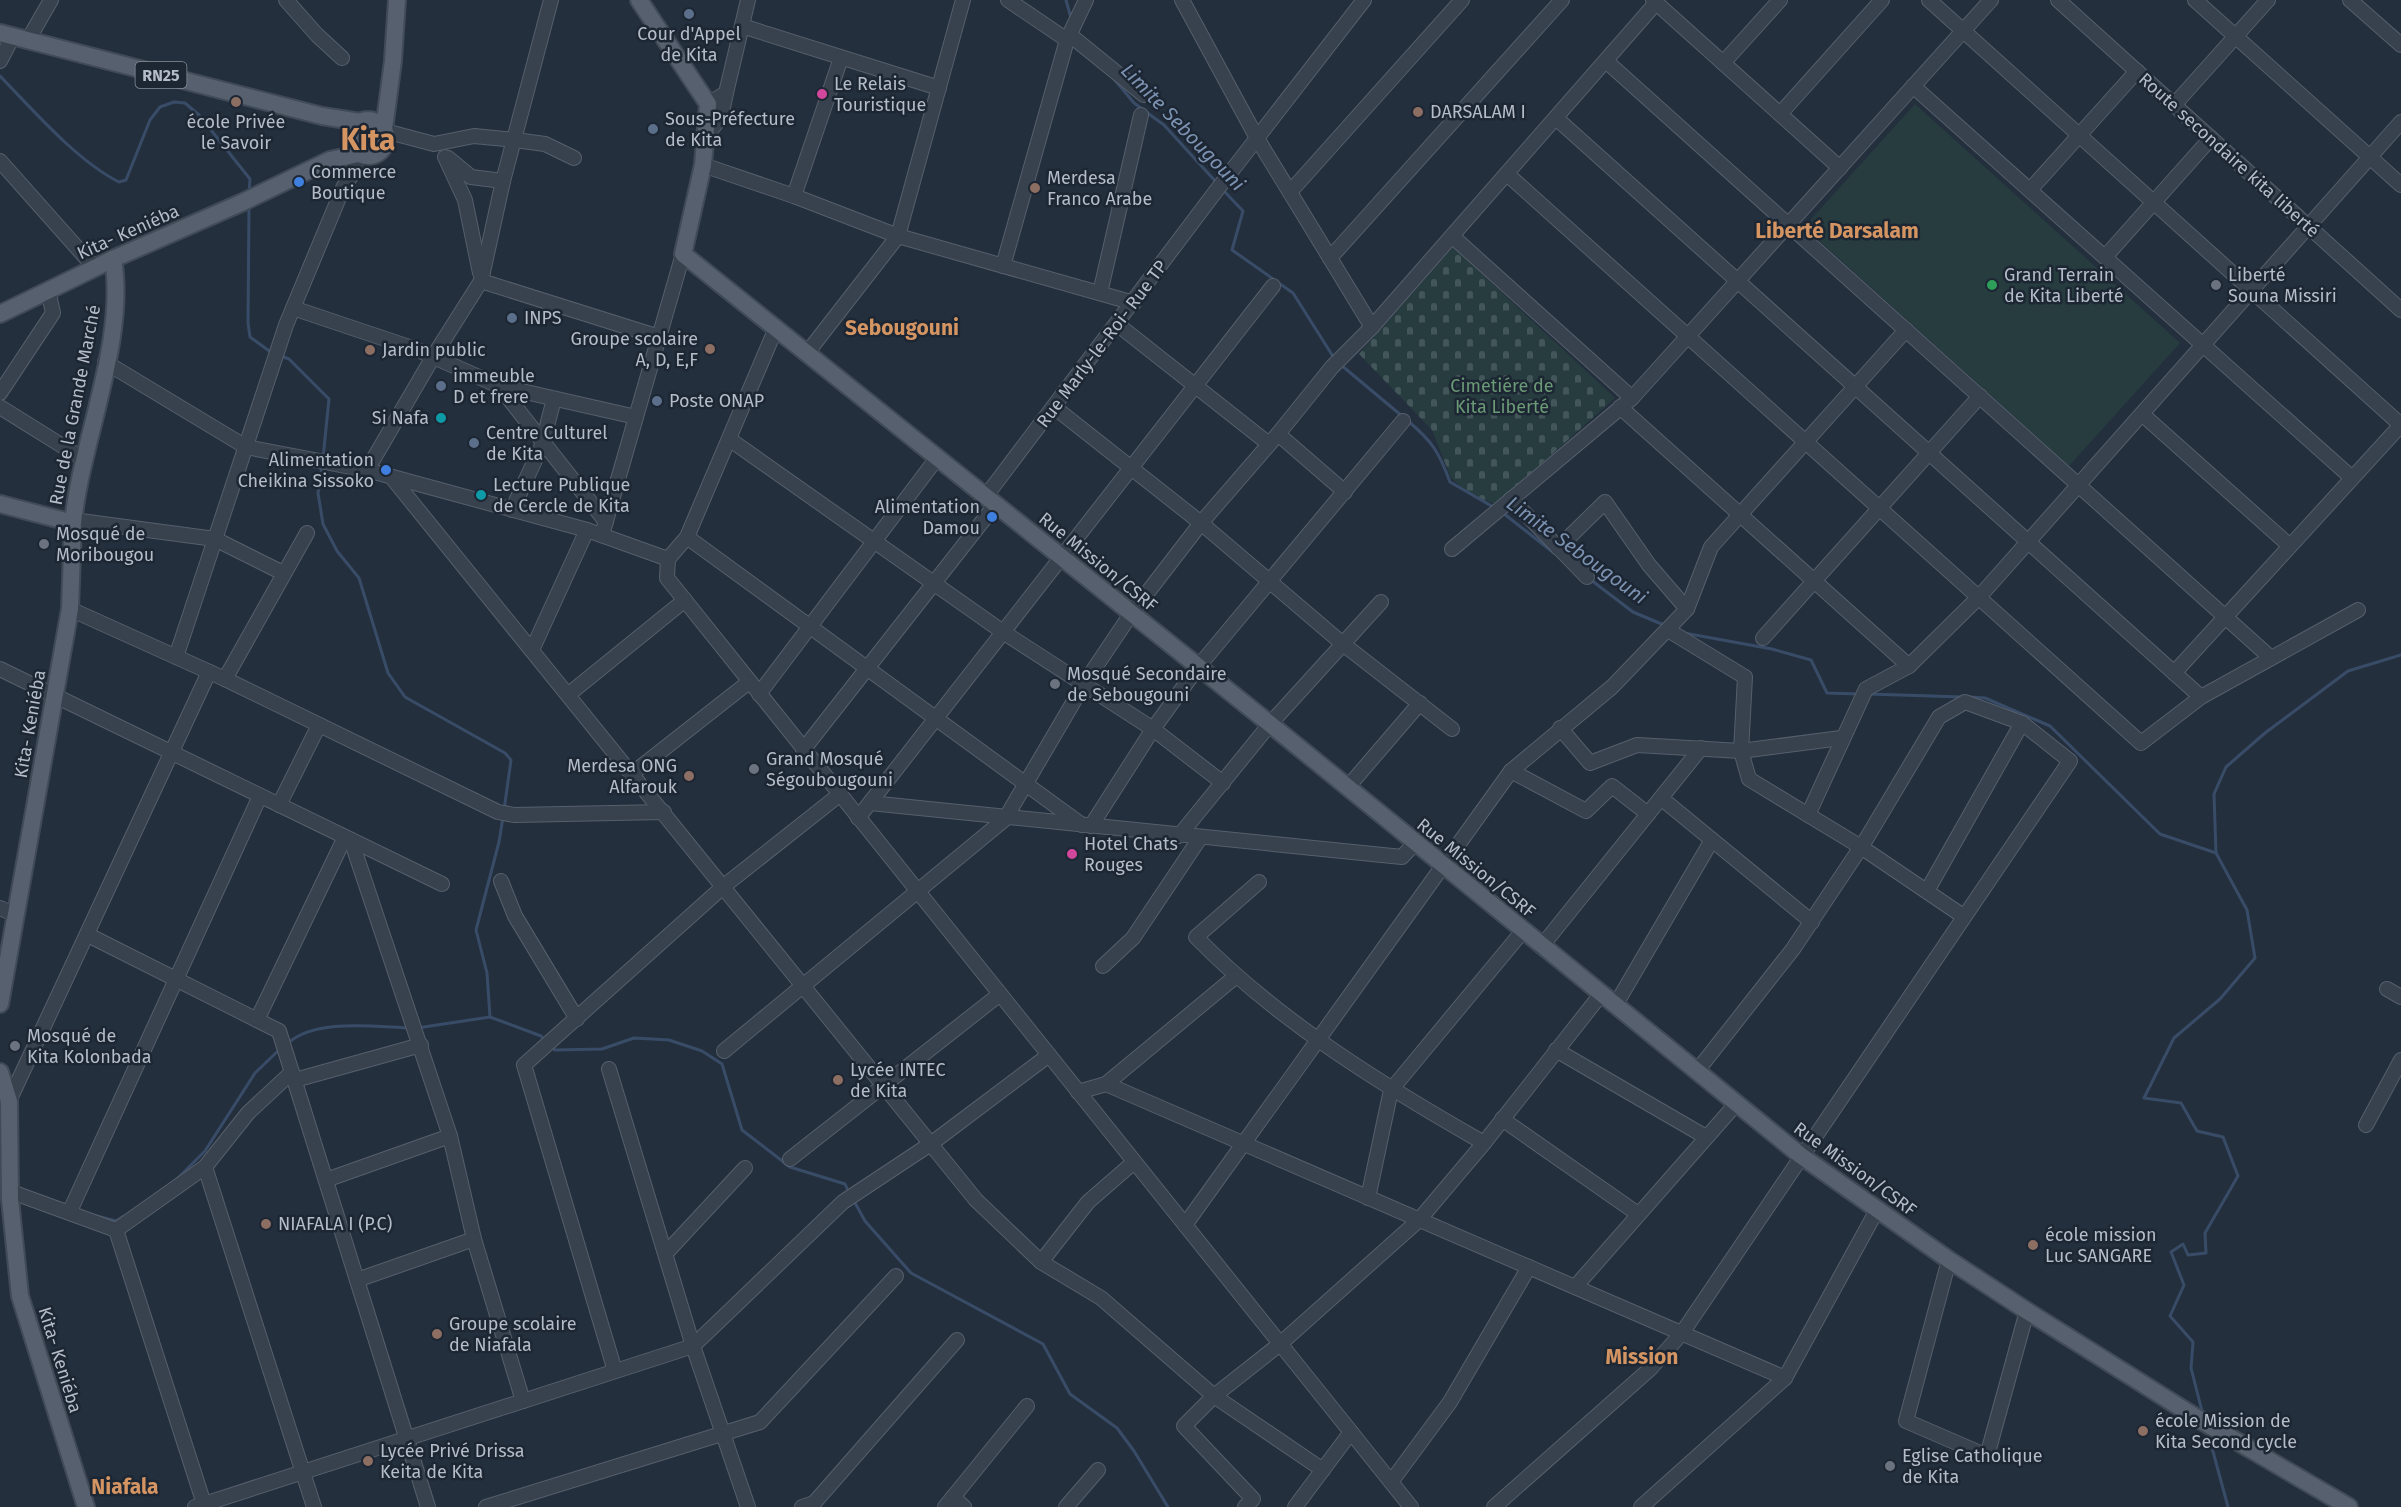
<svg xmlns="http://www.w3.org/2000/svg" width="2401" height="1507" viewBox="0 0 2401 1507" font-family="'Fira Sans',sans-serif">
	<defs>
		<pattern id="cemetery-stones" width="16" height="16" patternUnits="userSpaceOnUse" patternTransform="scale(1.5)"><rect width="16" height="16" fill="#263c3f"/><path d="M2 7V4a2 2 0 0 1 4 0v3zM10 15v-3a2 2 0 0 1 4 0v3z" fill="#435659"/></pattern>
	</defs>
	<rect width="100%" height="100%" fill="#242f3e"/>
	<!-- cemetery -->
	<polygon fill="url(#cemetery-stones)" points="1453,247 1615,398 1496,504 1472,496 1451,478 1432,430 1359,354"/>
	<!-- garden -->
	<polygon fill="#263c3f" points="1915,104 2180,343 2069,466 1804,227"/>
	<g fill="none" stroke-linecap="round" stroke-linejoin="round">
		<!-- stream -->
		<g stroke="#394c67" stroke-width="3">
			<polyline points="1066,0 1071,18"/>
			<path d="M 0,76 C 33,110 77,161 119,182 L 126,180 L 150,120 L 160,107 L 174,102 L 185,103 L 199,115 L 250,179 L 249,193"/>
			<polyline points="1114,79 1134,103 1164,125 1217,183"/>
			<polyline points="1223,190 1243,211 1232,250 1293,293 1334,358"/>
			<polyline points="249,206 248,323 250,337 272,353"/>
			<polyline points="281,356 289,359 329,399 323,458"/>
			<polyline points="1341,365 1402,416"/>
			<path d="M 1408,421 C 1432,441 1439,452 1450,482 L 1495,508"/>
			<polyline points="322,465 318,493 323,524 337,551 359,578 388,673 405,697 505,753 511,760 504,810"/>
			<polyline points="1503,513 1554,553"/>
			<polyline points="1591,580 1633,612 1664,625"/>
			<polyline points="1684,633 1772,649 1811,660 1827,693 1858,694"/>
			<polyline points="1868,694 1963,697"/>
			<polyline points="1970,697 1985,698 2050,726 2160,834 2216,853 2247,910 2255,958 2220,999 2174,1038 2144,1098 2181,1103 2197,1131 2223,1137 2238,1176 2205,1233 2206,1253 2188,1255 2183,1244 2171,1252 2184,1285 2170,1316 2193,1342 2191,1368 2203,1415"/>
			<polyline points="2216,853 2214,794 2226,767 2265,733 2348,671 2401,655"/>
			<polyline points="490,1017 487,973 476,930 499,842 503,817"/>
			<polyline points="417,1028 490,1017 541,1036 546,1041"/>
			<path d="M 287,1044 C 315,1018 375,1027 411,1028"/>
			<polyline points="550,1046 555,1050 602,1049 634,1038 669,1040 702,1051 722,1064 742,1130 790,1167 845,1184 849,1193"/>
			<polyline points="176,1180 205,1151 255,1073 279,1050"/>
			<polyline points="854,1201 865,1221 911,1273 1043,1344 1070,1394 1117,1428 1134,1451 1168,1507"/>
			<polyline points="93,1215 116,1221 124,1216"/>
			<polyline points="2208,1433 2228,1507"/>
		</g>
		<defs>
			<g id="minor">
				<polyline points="286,0 317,35 342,58"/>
				<polyline points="1008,0 1067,40"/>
				<polyline points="1182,0 1258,140 1372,327"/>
				<polyline points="1653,0 1840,168"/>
				<polyline points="1929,0 2401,425"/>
				<polyline points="2058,0 2401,310"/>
				<polyline points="2195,0 2401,185"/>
				<polyline points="2350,0 2401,45"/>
				<polyline points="742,26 939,88"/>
				<polyline points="1070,35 1144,95"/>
				<polyline points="28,40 51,0"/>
				<polyline points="0,61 13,36"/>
				<polyline points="1606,61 2271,658"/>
				<polyline points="1723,63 1780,0"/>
				<polyline points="1913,86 2352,478"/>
				<polyline points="708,104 726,93 748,0"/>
				<polyline points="2174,105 2268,0"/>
				<polyline points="1780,114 1882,0"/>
				<polyline points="1556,118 2201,697"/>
				<polyline points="385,131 434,144 474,136 515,140 545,144 574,158"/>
				<polyline points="705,138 721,117 726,93"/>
				<polyline points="445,157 465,200 480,273"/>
				<polyline points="448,158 471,177 503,181"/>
				<polyline points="0,161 95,268"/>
				<polyline points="703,165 794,196 898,236 1134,303"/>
				<polyline points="1507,174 2141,743 2201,697 2358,610"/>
				<polyline points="2030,190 2137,71"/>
				<polyline points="1290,192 1462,0"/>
				<polyline points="794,196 841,58"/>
				<polyline points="1452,236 1632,398"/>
				<polyline points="2105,257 2211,138"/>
				<polyline points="1330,258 1562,0"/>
				<polyline points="1003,266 1067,40 1086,0"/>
				<polyline points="481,281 659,337"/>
				<polyline points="1100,293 1141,115"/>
				<polyline points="293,308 418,350 499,386 636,417"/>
				<polyline points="1117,324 1269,444"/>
				<polyline points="776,328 687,537 668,559 667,578 1411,1507"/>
				<polyline points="807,353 898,236 963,0"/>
				<polyline points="105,362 246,447 367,470 587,530 668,559"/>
				<polyline points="499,386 606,522"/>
				<polyline points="0,393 53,313 48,290"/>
				<polyline points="0,407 85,460"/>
				<polyline points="1054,407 1201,523 1343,644 1452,729"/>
				<polyline points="1620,407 1909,666"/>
				<polyline points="2142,414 2290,546"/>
				<polyline points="1278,434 1345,492"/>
				<polyline points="729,439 1003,632 1153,729 1223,783"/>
				<polyline points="367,470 433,357 481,281 503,181 551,0"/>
				<polyline points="393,479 976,1200 1041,1262 1101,1298 1214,1396 1323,1470"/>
				<polyline points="986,496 1216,191 1364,0"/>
				<polyline points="1511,499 1587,577"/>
				<polyline points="512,510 542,445 554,399"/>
				<polyline points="73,520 215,539 283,573"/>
				<polyline points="602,535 683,254"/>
				<polyline points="687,537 1082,825"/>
				<polyline points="1558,548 1605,502 1649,565 1687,609"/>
				<polyline points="1452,549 1632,398 1991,0"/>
				<polyline points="70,609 225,679 498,812 514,815 664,812"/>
				<polyline points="1668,630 1745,677 1741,751 1749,779 1861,847 1963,916"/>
				<polyline points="1763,638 1980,396"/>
				<polyline points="532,650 587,530"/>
				<polyline points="176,657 286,325 343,188 364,156"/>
				<polyline points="0,669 442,884"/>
				<polyline points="2174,673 2401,425"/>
				<polyline points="225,679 307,533"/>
				<polyline points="569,694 685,600"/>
				<polyline points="759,694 937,458"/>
				<polyline points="1560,728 1590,763 1637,745 1741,751 1841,738"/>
				<polyline points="803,750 996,504"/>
				<polyline points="1511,771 1586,811 1612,786 1648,814"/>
				<polyline points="633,773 749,682"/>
				<polyline points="1347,788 1420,703"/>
				<polyline points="1661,798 1812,922"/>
				<polyline points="870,803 1402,857 1414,844"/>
				<polyline points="279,805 319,725"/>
				<polyline points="1808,815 1866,689 1909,666 1979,597 2401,122"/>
				<polyline points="858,818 1273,286"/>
				<polyline points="1091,826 1153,729 1198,667 1403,421"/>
				<polyline points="1179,836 1270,724 1381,602"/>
				<polyline points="351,840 450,1136 474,1239 523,1401"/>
				<polyline points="501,881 515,916 577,1019"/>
				<path d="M 1259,882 L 1196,937 C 1278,1021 1382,1085 1484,1143"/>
				<polyline points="1927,891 2022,723"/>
				<polyline points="0,908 16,915"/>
				<polyline points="88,935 279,1031 428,1507"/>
				<polyline points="1541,947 1701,748"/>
				<polyline points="1103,966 1133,938 1200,838"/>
				<polyline points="2387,989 2401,997"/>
				<polyline points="1616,1004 1712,840"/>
				<polyline points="257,1020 345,837"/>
				<polyline points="1556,1050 1706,1137"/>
				<polyline points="724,1051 1005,819 1084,684 1131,614 1201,523 1278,434 1332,367 1372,327 1656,3"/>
				<polyline points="609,1069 693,1346 748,1507"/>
				<polyline points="295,1080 421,1045"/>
				<polyline points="1106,1084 1785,1378"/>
				<polyline points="1078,1092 1106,1084 1235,977"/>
				<polyline points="9,1101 209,672"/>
				<polyline points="1502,1119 1638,1214"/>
				<polyline points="2366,1125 2401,1060"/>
				<polyline points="790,1159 1000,994"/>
				<polyline points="205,1167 314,1507"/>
				<polyline points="326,1180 450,1136"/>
				<polyline points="9,1191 116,1230 205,1167 248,1113 292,1072"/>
				<polyline points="1368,1198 1391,1090 1522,932"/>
				<polyline points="70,1211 260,796"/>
				<polyline points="1185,1225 1511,771 1612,687 1687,609 1711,547 1906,330"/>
				<polyline points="116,1230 205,1507"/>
				<polyline points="666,1253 745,1168"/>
				<polyline points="1949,1260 1906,1421 1987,1456 2027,1311"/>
				<polyline points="1041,1262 1088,1202 1134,1162"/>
				<polyline points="357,1280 474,1239"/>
				<polyline points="1575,1287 1736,1104"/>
				<polyline points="615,1371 524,1065 724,886 839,795"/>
				<polyline points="1391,1482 1450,1402 1529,1267"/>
				<polyline points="953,1497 964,1507"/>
				<polyline points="195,1507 693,1346 843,1202 932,1143 1049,1055"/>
				<polyline points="486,1507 760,1422 896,1276"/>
				<polyline points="802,1507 814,1503 957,1340"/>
				<polyline points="945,1507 1027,1406"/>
				<polyline points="1066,1507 1098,1470"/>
				<polyline points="1245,1507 1253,1499 1184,1426 1214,1396 1280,1344 1419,1220 1484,1143 1602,993"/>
				<polyline points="1295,1507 1351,1432"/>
				<polyline points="1494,1507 1650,1369 1682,1333 2070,761 2022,723 1965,702 1939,717 1865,841 1793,949 1697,1071"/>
				<polyline points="1641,1507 1785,1378 1877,1210"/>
			</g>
			<g id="major">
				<polyline points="639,0 708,104 703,165 683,254 1270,724 1800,1155 1949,1260 2027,1311 2197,1418 2349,1507"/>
				<polyline points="0,33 322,116 360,122"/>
				<circle cx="368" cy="138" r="18"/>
				<polyline points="384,129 393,61 397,0"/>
				<polyline points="0,314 113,259 241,203 330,160 358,154"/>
				<polyline points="0,504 73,523 70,609 0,1004"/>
				<path d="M 73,523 C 81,441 127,340 113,259"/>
				<polyline points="0,1072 9,1101 10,1199 20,1296 86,1507"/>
			</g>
		</defs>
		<!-- minor casing -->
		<use href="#minor" stroke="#565f6c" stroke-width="16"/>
		<!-- major casing -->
		<use href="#major" stroke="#414a57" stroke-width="20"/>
		<!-- minor -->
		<use href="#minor" stroke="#38414e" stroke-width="14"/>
		<!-- major -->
		<use href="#major" stroke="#56606e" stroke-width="16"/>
	</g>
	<!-- markers -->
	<g fill="#5c6f8a" stroke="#1d2633" stroke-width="2">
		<circle cx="689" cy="14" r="6"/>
		<circle cx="653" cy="129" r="6"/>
		<circle cx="512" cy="318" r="6"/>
		<circle cx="441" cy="386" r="6"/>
		<circle cx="657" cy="401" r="6"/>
		<circle cx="474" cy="443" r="6"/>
	</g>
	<g fill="#d1479c" stroke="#1d2633" stroke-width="2">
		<circle cx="822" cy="94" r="6"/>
		<circle cx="1072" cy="854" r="6"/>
	</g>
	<g fill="#8d6e63" stroke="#1d2633" stroke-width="2">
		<circle cx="236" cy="102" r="6"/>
		<circle cx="1418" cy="112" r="6"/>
		<circle cx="1035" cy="188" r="6"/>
		<circle cx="710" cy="349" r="6"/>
		<circle cx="370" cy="350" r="6"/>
		<circle cx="689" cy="776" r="6"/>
		<circle cx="838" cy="1080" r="6"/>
		<circle cx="266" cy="1224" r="6"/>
		<circle cx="2033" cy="1245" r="6"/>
		<circle cx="437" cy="1334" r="6"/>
		<circle cx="2143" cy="1431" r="6"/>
		<circle cx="368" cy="1461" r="6"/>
	</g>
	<g fill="#3f7fe0" stroke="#1d2633" stroke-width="2">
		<circle cx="299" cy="182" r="6"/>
		<circle cx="386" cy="470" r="6"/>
		<circle cx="992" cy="517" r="6"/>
	</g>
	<circle fill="#2e9e5b" stroke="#1d2633" stroke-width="2" cx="1992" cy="285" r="6"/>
	<g fill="#6b7280" stroke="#1d2633" stroke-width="2">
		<circle cx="2216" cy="285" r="6"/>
		<circle cx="44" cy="544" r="6"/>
		<circle cx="1055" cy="684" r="6"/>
		<circle cx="754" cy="769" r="6"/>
		<circle cx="15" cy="1046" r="6"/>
		<circle cx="1890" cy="1466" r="6"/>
	</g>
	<g fill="#0f9aa8" stroke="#1d2633" stroke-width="2">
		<circle cx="441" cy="418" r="6"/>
		<circle cx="481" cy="495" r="6"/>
	</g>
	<g text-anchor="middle" stroke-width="5" stroke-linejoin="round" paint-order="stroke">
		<!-- shield labels -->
		<rect fill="#1d2633" stroke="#878f9c" stroke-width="1.5" x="135.5" y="62" width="51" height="26" rx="4.5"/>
		<g font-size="16" font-weight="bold" fill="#b4bcc9">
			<text x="161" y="81">RN25</text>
		</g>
		<!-- poi labels -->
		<g font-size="18" fill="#b4bcc9" stroke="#1d2633" text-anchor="start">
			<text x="689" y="40" text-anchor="middle">Cour d'Appel<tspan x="689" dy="21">de Kita</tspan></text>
			<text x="834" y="90">Le Relais<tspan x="834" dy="21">Touristique</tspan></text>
			<text x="1430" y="118">DARSALAM I</text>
			<text x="665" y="125">Sous-Préfecture<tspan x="665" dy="21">de Kita</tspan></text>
			<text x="236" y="128" text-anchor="middle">école Privée<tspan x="236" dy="21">le Savoir</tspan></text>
			<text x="311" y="178">Commerce<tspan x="311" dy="21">Boutique</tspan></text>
			<text x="1047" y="184">Merdesa<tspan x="1047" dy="21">Franco Arabe</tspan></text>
			<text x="2004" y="281">Grand Terrain<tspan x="2004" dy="21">de Kita Liberté</tspan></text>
			<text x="2228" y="281">Liberté<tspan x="2228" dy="21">Souna Missiri</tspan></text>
			<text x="524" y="324">INPS</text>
			<text x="698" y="345" text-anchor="end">Groupe scolaire<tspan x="698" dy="21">A, D, E,F</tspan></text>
			<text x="382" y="356">Jardin public</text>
			<text x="453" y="382">immeuble<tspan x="453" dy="21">D et frere</tspan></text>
			<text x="669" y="407">Poste ONAP</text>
			<text x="429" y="424" text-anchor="end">Si Nafa</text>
			<text x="486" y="439">Centre Culturel<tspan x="486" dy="21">de Kita</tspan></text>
			<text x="374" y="466" text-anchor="end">Alimentation<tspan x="374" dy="21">Cheikina Sissoko</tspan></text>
			<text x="493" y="491">Lecture Publique<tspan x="493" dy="21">de Cercle de Kita</tspan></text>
			<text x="980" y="513" text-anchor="end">Alimentation<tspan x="980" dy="21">Damou</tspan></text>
			<text x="56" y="540">Mosqué de<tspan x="56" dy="21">Moribougou</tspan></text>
			<text x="1067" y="680">Mosqué Secondaire<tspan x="1067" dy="21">de Sebougouni</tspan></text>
			<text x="766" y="765">Grand Mosqué<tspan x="766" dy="21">Ségoubougouni</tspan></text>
			<text x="677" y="772" text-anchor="end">Merdesa ONG<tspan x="677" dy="21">Alfarouk</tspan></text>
			<text x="1084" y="850">Hotel Chats<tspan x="1084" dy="21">Rouges</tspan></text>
			<text x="27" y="1042">Mosqué de<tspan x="27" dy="21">Kita Kolonbada</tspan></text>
			<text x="850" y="1076">Lycée INTEC<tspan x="850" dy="21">de Kita</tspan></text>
			<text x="278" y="1230">NIAFALA I (P.C)</text>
			<text x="2045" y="1241">école mission<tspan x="2045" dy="21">Luc SANGARE</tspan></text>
			<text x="449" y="1330">Groupe scolaire<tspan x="449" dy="21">de Niafala</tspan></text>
			<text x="2155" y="1427">école Mission de<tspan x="2155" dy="21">Kita Second cycle</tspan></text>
			<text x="380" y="1457">Lycée Privé Drissa<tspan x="380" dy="21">Keita de Kita</tspan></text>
			<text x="1902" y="1462">Eglise Catholique<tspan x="1902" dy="21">de Kita</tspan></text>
		</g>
		<!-- street labels -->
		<g font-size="18" fill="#b4bcc9" stroke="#1d2633">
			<text transform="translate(2229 155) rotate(42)" y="6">Route secondaire kita liberté</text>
			<text transform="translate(128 232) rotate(-24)" y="6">Kita- Keniéba</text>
			<text transform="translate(1102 344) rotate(-53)" y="6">Rue Marly-le-Roi- Rue TP</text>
			<text transform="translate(75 405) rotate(-79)" y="6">Rue de la Grande Marché</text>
			<text transform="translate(1098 562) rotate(39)" y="6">Rue Mission/CSRF</text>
			<text transform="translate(30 724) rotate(-80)" y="6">Kita- Keniéba</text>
			<text transform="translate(1476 868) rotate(39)" y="6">Rue Mission/CSRF</text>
			<text transform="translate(1855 1169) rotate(36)" y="6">Rue Mission/CSRF</text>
			<text transform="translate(60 1360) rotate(73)" y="6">Kita- Keniéba</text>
		</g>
		<!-- park labels -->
		<g font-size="18" fill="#6b9a76" stroke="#1d2633">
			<text x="1502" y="392">Cimetiére de<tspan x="1502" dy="21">Kita Liberté</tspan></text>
		</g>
		<!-- water labels -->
		<g font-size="20" font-style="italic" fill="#7c92b1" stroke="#1d2633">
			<text transform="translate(1183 127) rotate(46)" y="7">Limite Sebougouni</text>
			<text transform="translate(1577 550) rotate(36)" y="7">Limite Sebougouni</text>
		</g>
		<!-- quarter labels -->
		<g font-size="21" font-weight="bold" fill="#d59563" stroke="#1d2633">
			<text x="1837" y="238">Liberté Darsalam</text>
			<text x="902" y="335">Sebougouni</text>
			<text x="1642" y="1364">Mission</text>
			<text x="125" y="1494">Niafala</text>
		</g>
		<!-- town labels -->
		<g font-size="30" font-weight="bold" fill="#d59563" stroke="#1d2633">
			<text x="368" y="150">Kita</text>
		</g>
	</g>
</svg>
